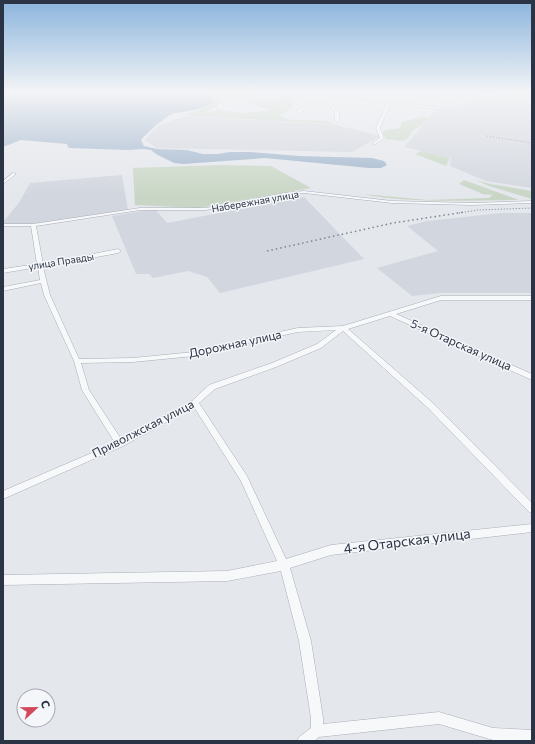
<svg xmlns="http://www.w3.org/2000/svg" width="535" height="744" viewBox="0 0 535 744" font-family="Commissioner,sans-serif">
	<rect width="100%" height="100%" fill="#e4e7ec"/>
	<!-- built -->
	<g fill="#d2d6de">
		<polygon points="502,95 532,99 532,188 486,181 450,166 451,158 404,147 435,111 492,96"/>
		<polygon points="185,116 336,125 381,136 352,152 157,148 144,140 158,126"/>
		<polygon points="122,175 128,211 26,226 3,226 3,222 19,203 30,183"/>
		<polygon points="304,197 364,259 220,293 207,277 188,271 153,278 149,274 136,274 112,216 155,209 167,223"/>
		<polygon points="501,213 532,213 532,293 440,293 412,296 377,268 438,251 407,226 427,221"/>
	</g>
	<!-- green -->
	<g fill="#c9d6c5">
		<path d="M 208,92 L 213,92 C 218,95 219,98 219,104 L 216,107 L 205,112 L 205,113 L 218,110 L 243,113 L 266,111 L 268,110 L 266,109 L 250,103 L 243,99 L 248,98 L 277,101 L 280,96 L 285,95 L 291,97 L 293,107 L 279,116 C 295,124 315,117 332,123 L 332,124 L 194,116 L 184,114 L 203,109 L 213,101 L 213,97 Z"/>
		<polygon points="443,92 532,92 532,97 502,94 453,94"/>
		<polygon points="422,117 429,118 421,126 413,130 408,138 403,141 386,139 383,133 385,130 400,128 402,122"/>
		<polygon points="421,151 450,158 446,166 415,154"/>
		<polygon points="221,165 271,166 311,188 198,208 135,205 133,168"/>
		<path d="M 464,180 L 519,200 C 467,200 415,204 363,194 L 427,200 L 489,198 L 493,195 L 483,194 L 459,184 Z"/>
		<polygon points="476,180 490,184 532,191 532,199 489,186"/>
	</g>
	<!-- water -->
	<path fill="#9fb4cc" d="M 3,92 L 208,92 L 213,97 L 214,101 C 202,112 187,110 172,114 C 163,118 148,132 141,140 L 144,146 L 157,149 L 187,150 L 203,154 L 218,154 L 230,152 L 251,152 L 299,156 L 372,158 L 384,161 L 387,165 L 381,168 L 369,168 L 265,158 L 183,164 L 174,163 L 156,154 L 151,150 L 144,149 L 128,150 L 70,148 L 68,147 L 67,144 L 21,140 L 3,147 Z"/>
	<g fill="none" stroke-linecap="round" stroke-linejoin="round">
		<defs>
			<g id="minor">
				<polygon points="217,92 219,92 225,98 222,108 220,109 218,108 223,98"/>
				<path d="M 399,92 L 401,92 L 392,102 L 437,107 L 450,102 L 443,98 L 444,94 L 408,92 L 486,94 L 532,97 L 532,99 L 501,96 L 446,95 L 446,97 L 453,102 L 437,109 L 390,103 L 380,128 L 384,138 L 374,145 L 373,143 L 380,138 L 376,128 L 387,103 C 375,102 340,95 331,104 L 339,112 L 339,121 L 337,122 L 335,121 L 335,112 L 328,104 L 329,102 C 319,104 305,105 299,114 L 296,113 L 300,108 L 314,103 L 344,98 L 389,102 Z"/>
				<polygon points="13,173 16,174 3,184 3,181"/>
				<path d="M 304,191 L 392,201 L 472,203 L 532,201 L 532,203 L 472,205 L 392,203 L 304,193 L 285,195 L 206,210 L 140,210 L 36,226 L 43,264 L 118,249 L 121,251 L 118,253 L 43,267 L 50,295 L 79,359 L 133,358 L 194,352 L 209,347 L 298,328 L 343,326 L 441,296 L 532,296 L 532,300 L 441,300 L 396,314 L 532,374 L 532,380 L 390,316 L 348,329 L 434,404 L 532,503 L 532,513 L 529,512 L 428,408 L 343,331 L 321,348 L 276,367 L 215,389 L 199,403 L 247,476 L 286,559 L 331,545 L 532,524 L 532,532 L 331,555 L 290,568 L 311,641 L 323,718 L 323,724 L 439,712 L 493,728 L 532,730 L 532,741 L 493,740 L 439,724 L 319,737 L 314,741 L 297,741 L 299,737 L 311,728 L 311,718 L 299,641 L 281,571 L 227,581 L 3,585 L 3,575 L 227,571 L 277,561 L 241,481 L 194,407 L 123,446 L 3,499 L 3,491 L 115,443 L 82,390 L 74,361 L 44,295 L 41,283 L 3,291 L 3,287 L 40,280 L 38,267 L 3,273 L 3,269 L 37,264 L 31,226 L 3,226 L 3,224 L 33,224 L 140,208 L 206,208 L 285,193 ZM 336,330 L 317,344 L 272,363 L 209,385 L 192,401 L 121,439 L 89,390 L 81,363 L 133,362 L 194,356 L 210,351 L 298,332 Z"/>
			</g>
		</defs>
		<!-- minor casing -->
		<use href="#minor" stroke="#a9aeb7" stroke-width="1"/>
		<!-- minor -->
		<use href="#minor" fill="#f7f8fa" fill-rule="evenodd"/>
		<!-- rail-far1 -->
		<g stroke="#7d8696" stroke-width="1" stroke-dasharray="1 2" stroke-linecap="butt">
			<polyline points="487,136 532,143"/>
			<polyline points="459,213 478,210 532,208"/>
		</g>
		<!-- rail -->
		<polyline stroke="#7d8696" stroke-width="1.5" stroke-dasharray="1.5 3" stroke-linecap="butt" points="267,251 393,223 465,212"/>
	</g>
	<!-- sky -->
	<linearGradient id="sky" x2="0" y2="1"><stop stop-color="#8bb4dd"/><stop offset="0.47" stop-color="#f3f4f6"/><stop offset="1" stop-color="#f3f4f6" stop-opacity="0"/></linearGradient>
	<rect width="535" height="196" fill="url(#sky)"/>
	<g text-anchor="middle" stroke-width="3" stroke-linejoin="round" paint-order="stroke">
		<!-- far-street labels -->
		<g font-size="10" fill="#2b3445" stroke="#f4f6f9">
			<text transform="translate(255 201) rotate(-10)" y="4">Набережная улица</text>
			<text transform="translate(61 261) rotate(-9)" y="4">улица Правды</text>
		</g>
		<!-- street labels -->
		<g font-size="12" fill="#2b3445" stroke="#f4f6f9">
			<text transform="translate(235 344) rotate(-12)" y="4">Дорожная улица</text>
			<text transform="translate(461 345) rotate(24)" y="4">5-я Отарская улица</text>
			<text transform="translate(143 429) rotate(-27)" y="4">Приволжская улица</text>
		</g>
		<!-- near-street labels -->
		<g font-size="14" fill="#2b3445" stroke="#f4f6f9">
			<text transform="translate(407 541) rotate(-7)" y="5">4-я Отарская улица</text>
		</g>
	</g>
	<!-- border -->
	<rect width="535" height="744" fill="none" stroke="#2b3445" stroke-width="8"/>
	<!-- north arrow -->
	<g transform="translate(36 708) rotate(68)"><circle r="19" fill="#f4f6f9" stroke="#a4a8b1"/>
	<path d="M0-3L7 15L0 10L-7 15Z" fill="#d1495b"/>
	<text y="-6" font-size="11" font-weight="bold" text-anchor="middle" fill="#2b3445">С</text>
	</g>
</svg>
